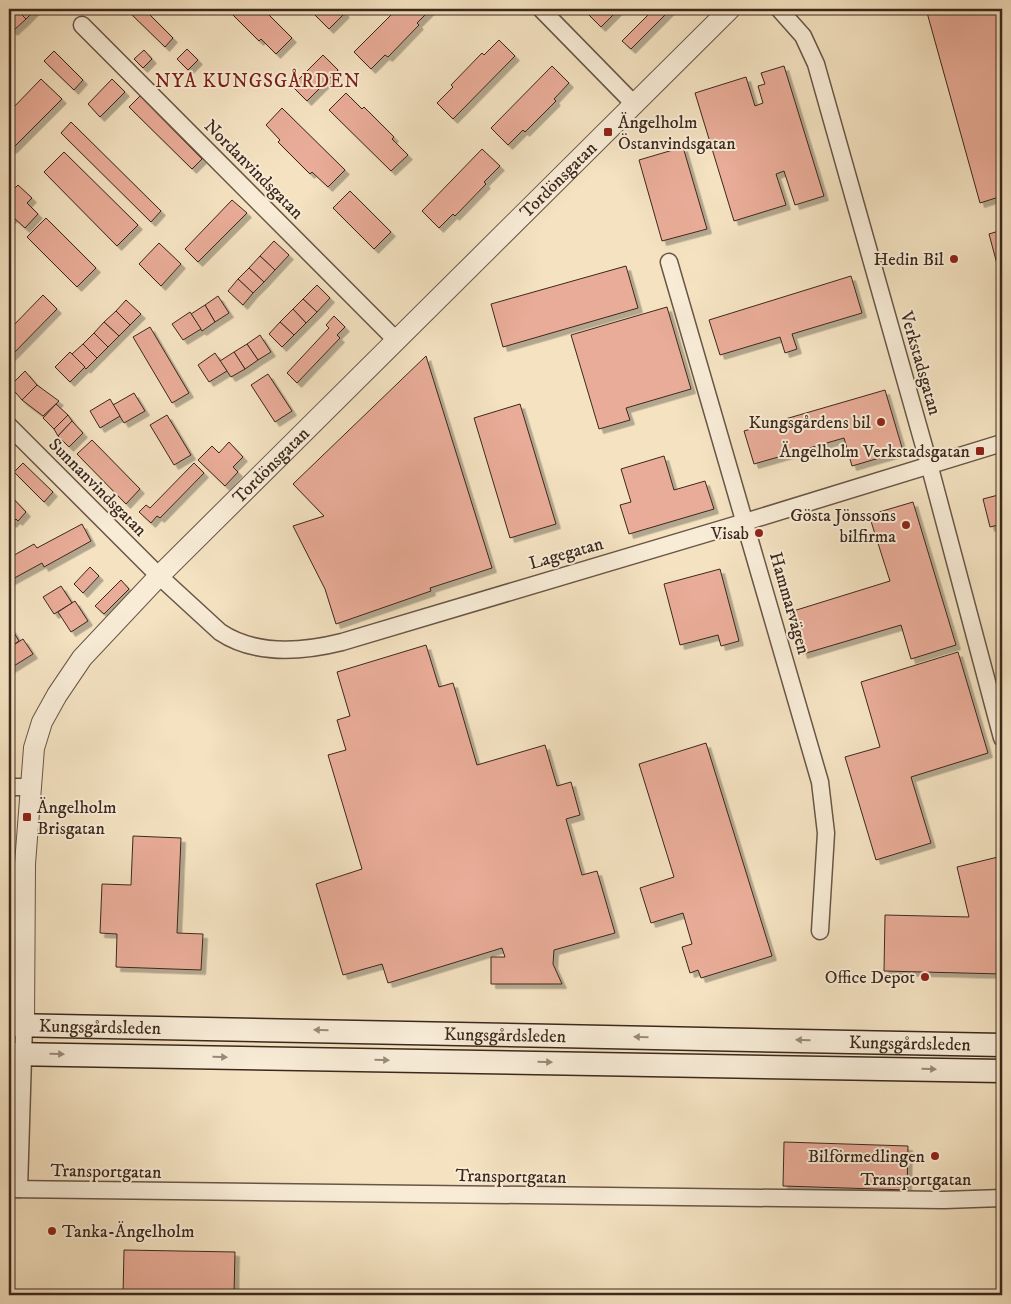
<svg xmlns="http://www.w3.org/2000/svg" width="1011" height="1304" viewBox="0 0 1011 1304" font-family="'IM FELL DW Pica',serif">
	<defs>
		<filter id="shadow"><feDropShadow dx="4.5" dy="4.5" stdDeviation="0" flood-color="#0004"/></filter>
	</defs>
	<rect width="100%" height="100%" fill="#f4e2c1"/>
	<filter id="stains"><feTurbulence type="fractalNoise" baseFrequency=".004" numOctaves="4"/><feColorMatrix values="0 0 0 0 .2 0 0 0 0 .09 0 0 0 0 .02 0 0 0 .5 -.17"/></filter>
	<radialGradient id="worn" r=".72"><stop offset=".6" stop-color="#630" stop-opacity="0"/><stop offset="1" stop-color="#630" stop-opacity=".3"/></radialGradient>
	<!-- building -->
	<g fill="#e9ac98" stroke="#3b281d" filter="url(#shadow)">
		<polygon points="9,9 16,9 26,19 13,31 9,27"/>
		<polygon points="16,9 36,9 26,19"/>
		<polygon points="126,9 144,9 173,38 165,47"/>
		<polygon points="227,9 263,9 292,38 276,54 261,39 259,41"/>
		<polygon points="309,9 341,9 345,13 329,29"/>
		<polygon points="397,9 431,9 417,23 419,25 388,57 385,55 371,69 354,52"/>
		<polygon points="583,9 619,9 601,27"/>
		<polygon points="654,9 671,9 631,49 622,41"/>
		<polygon points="926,9 1002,9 1002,196 980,203"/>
		<polygon points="499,40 515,56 453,119 437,103 453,87 451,85 482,53 484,55"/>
		<polygon points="187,49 198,60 188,70 177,59"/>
		<polygon points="144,50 152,59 143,68 134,59"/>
		<polygon points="54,51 83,80 74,90 44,61"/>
		<polygon points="323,55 338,70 307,101 292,86"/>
		<polygon points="552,66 569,83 554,99 556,101 525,132 523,130 508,145 491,128"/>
		<polygon points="784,66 824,196 795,205 784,171 776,174 786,205 734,221 695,93 746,77 755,106 763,103 758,86 765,84 761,73"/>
		<polygon points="41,79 62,99 12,149 9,146 9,112"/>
		<polygon points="112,79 125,92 100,117 88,104"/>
		<polygon points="346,93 362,109 364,107 394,137 392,139 408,155 391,171 329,110"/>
		<polygon points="140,96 202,159 192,169 129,107"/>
		<polygon points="282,108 345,170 328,187 312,172 310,174 278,142 280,140 266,125"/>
		<polygon points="71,122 161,211 151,222 61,133"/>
		<polygon points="683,147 707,229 662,241 639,160"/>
		<polygon points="482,149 500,166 484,182 486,184 455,216 453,214 439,228 422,211"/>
		<polygon points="64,152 138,225 117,246 44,172"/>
		<polygon points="18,185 32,198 27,203 38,214 25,228 13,217 9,221 9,194"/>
		<polygon points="350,191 391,232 374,249 333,208"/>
		<polygon points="232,200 247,213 198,262 185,249"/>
		<polygon points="46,218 96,268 77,287 27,237"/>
		<polygon points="1002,230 1002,279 1001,279 989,234"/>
		<polygon points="274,241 289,255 275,270 260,256"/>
		<polygon points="159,243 181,264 161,286 139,264"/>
		<polygon points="260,256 275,270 264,282 249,268"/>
		<polygon points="626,266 638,308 503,347 491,304"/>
		<polygon points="249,268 264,282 253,293 238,279"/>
		<polygon points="851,276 862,313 792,334 797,349 785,353 780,337 720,355 709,320"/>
		<polygon points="238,279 253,293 243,305 228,291"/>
		<polygon points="317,285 330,298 317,312 303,299"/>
		<polygon points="43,295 57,309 9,358 9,330"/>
		<polygon points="218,296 229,313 215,322 205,305"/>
		<polygon points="303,299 317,312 306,323 293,309"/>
		<polygon points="126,300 141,314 130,325 116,311"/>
		<polygon points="205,305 215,322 202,331 191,314"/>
		<polygon points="667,307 691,389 626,408 630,420 599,429 571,335"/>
		<polygon points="293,309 306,323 294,335 280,322"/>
		<polygon points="116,311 130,325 119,336 104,322"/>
		<polygon points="190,312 201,329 183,340 172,324"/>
		<polygon points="334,316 345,327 337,335 340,338 297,383 287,373 329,328 326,325"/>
		<polygon points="104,322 119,336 108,347 94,333"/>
		<polygon points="280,322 294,335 282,347 269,334"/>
		<polygon points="150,327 189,393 172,403 133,337"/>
		<polygon points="94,333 108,347 97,358 83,344"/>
		<polygon points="260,335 271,352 258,360 247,344"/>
		<polygon points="83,344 97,358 86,369 72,354"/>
		<polygon points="247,344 258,360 245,369 234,352"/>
		<polygon points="70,352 85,367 70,382 55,367"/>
		<polygon points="234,352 245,369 231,377 220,361"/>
		<polygon points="215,353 227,371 209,382 198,365"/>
		<polygon points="426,356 492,568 430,588 431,591 336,624 325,589 293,526 324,516 293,484"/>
		<polygon points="25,371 37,385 22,400 10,386"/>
		<polygon points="268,374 292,411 275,422 251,385"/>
		<polygon points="37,385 59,401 43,416 22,400"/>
		<polygon points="885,390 903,451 852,466 844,438 754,464 744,431"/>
		<polygon points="134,393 145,411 124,423 113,405"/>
		<polygon points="110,399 120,416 100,428 90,411"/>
		<polygon points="56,404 68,415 54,429 43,418"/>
		<polygon points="520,404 556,524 510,538 474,418"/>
		<polygon points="68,415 72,421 58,436 54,429"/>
		<polygon points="167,415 191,455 174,465 150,425"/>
		<polygon points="72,421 83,433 69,447 58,436"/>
		<polygon points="92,440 140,489 126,504 77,454"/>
		<polygon points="229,442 243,457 233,467 238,472 225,486 198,460 212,446 219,453"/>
		<polygon points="664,456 674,490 705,481 714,509 629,534 620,505 631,502 621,469"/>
		<polygon points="23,463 53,492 44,502 14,472"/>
		<polygon points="194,463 204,473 160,518 157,516 151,523 139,512 146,505 150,508"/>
		<polygon points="9,494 26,512 18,521 16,519 12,523 9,520"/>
		<polygon points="1002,494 1002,524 990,527 983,499"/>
		<polygon points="913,502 956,645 911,659 901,625 803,654 790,612 890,581 869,515"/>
		<polygon points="82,524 91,541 44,567 42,563 9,581 9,558 34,544 37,548"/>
		<polygon points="90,567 99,576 83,593 74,584"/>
		<polygon points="720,569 739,641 721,646 718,635 680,645 664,584"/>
		<polygon points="121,580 129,589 104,614 95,606"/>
		<polygon points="61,586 72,603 54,614 43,597"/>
		<polygon points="75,601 88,621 71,632 58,612"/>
		<polygon points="9,625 19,641 9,648"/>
		<polygon points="23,639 33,654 9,669 9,648"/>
		<polygon points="426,645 439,687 453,683 477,765 545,745 557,786 571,782 580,815 566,819 582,875 597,871 615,933 554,950 553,964 562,984 491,984 491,957 505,957 502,948 388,983 382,964 343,975 316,884 362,869 328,755 346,750 337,720 350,716 337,672"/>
		<polygon points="958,652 988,753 911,777 931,843 876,860 845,757 880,747 861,682"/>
		<polygon points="706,743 772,956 701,978 698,970 690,973 682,947 692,944 683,913 651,923 640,888 674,877 639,764"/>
		<polygon points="133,836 181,838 177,933 203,934 201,970 116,967 117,934 100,933 102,884 131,885"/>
		<polygon points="1002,856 1002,974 884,971 885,915 969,917 957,867"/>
		<polygon points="784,1142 908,1146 907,1190 783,1186"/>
		<polygon points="124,1250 235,1252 234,1295 123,1295"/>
		<polygon points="484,1294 586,1295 484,1295"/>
	</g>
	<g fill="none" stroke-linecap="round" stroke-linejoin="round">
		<defs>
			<g id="minor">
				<polyline points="541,9 635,105"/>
				<polyline points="779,9 803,36 816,64 929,464 1002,738"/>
				<polyline points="82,25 397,341"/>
				<polyline points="669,262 820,782 826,833 820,931"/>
				<path d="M 9,426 L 159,576 L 220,632 C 256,656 302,652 342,642 L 745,522 L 1002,443"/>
				<polyline points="9,787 30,787"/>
				<polyline points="9,1189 944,1200 1002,1198"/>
				<polyline points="19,1189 24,1024"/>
			</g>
			<g id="tertiary">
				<path id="s1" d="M 24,1024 L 25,864 L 34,748 L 42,722 L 57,695 L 82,658 L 159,576 L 730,9"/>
			</g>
			<g id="secondary">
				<path id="s2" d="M 9,1025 L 1002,1045"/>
				<polyline points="9,1054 1002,1071"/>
			</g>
		</defs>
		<!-- minor casing -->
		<use href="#minor" stroke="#695646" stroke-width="19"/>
		<!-- tertiary casing -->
		<use href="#tertiary" stroke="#695646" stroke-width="22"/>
		<!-- secondary casing -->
		<use href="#secondary" stroke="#3b281d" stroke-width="25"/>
		<!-- minor -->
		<use href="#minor" stroke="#f8ecd7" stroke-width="16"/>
		<!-- tertiary -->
		<use href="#tertiary" stroke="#f8ecd7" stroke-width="20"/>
		<!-- secondary -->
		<use href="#secondary" stroke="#f8ecd7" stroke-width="22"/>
	</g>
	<!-- one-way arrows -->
	<defs><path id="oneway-solid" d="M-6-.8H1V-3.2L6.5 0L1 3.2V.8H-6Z" transform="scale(1.25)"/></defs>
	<g fill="#9a8a7a">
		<use href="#oneway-solid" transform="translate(321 1030) rotate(-179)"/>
		<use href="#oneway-solid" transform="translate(641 1037) rotate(-179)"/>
		<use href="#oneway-solid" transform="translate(803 1040) rotate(-179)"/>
		<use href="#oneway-solid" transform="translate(57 1054) rotate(1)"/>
		<use href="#oneway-solid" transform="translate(220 1057) rotate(1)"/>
		<use href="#oneway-solid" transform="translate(382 1060) rotate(1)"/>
		<use href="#oneway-solid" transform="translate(545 1062) rotate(1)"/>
		<use href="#oneway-solid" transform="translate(929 1069) rotate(1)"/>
	</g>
	<!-- markers -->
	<g fill="#8f2418" stroke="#f8ecd7" stroke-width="2">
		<rect x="603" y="127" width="10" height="10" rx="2.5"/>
		<circle cx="954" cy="259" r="5"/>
		<circle cx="881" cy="422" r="5"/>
		<rect x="975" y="446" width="10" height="10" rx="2.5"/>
		<circle cx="906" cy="525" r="5"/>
		<circle cx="759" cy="533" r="5"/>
		<rect x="22" y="812" width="10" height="10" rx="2.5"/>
		<circle cx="925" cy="977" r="5"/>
		<circle cx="935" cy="1156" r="5"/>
		<circle cx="52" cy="1231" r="5"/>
	</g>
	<g text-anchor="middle" stroke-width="4" stroke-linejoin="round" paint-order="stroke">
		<!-- poi labels -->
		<g font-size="18" fill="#3b281d" stroke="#f8ecd7" text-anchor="end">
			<text x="618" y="128" text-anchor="start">Ängelholm<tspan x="618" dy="21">Östanvindsgatan</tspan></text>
			<text x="944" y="265">Hedin Bil</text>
			<text x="871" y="428">Kungsgårdens bil</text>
			<text x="970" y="457">Ängelholm Verkstadsgatan</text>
			<text x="896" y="521">Gösta Jönssons<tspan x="896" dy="21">bilfirma</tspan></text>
			<text x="749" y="539">Visab</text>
			<text x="37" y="813" text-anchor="start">Ängelholm<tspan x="37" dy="21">Brisgatan</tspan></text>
			<text x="915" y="983">Office Depot</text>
			<text x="925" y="1162">Bilförmedlingen</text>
			<text x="62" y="1237" text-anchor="start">Tanka-Ängelholm</text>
		</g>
		<!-- street labels -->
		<g font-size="18" fill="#3b281d" stroke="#f8ecd7">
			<text transform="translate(254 169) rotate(45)" y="6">Nordanvindsgatan</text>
			<text dy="6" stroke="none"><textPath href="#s1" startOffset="1054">Tordönsgatan</textPath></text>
			<text transform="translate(921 363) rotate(74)" y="6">Verkstadsgatan</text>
			<text dy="6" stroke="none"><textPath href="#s1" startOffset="649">Tordönsgatan</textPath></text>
			<text transform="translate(98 487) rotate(45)" y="6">Sunnanvindsgatan</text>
			<text transform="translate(566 553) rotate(-16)" y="6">Lagegatan</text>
			<text transform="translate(790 603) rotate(74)" y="6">Hammarvägen</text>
			<text dy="6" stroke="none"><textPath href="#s2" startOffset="91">Kungsgårdsleden</textPath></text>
			<text dy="6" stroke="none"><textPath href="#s2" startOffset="496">Kungsgårdsleden</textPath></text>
			<text dy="6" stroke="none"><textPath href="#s2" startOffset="901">Kungsgårdsleden</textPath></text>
			<text transform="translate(106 1171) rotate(1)" y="6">Transportgatan</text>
			<text transform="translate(511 1176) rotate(1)" y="6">Transportgatan</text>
			<text x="916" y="1185">Transportgatan</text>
		</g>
		<!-- neighbourhood labels -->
		<g font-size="19" letter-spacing="1" fill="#7a1f14" stroke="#f8ecd7">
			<text x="258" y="87">NYA KUNGSGÅRDEN</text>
		</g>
	</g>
	<!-- margin -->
	<rect width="1011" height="1304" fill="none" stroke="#f4e2c1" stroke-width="30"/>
	<rect x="10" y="10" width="991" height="1284" fill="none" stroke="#3b281d" stroke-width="2.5"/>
	<rect x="15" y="15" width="981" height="1274" fill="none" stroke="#3b281d"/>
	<rect width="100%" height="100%" filter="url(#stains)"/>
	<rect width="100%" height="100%" fill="url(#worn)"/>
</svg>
